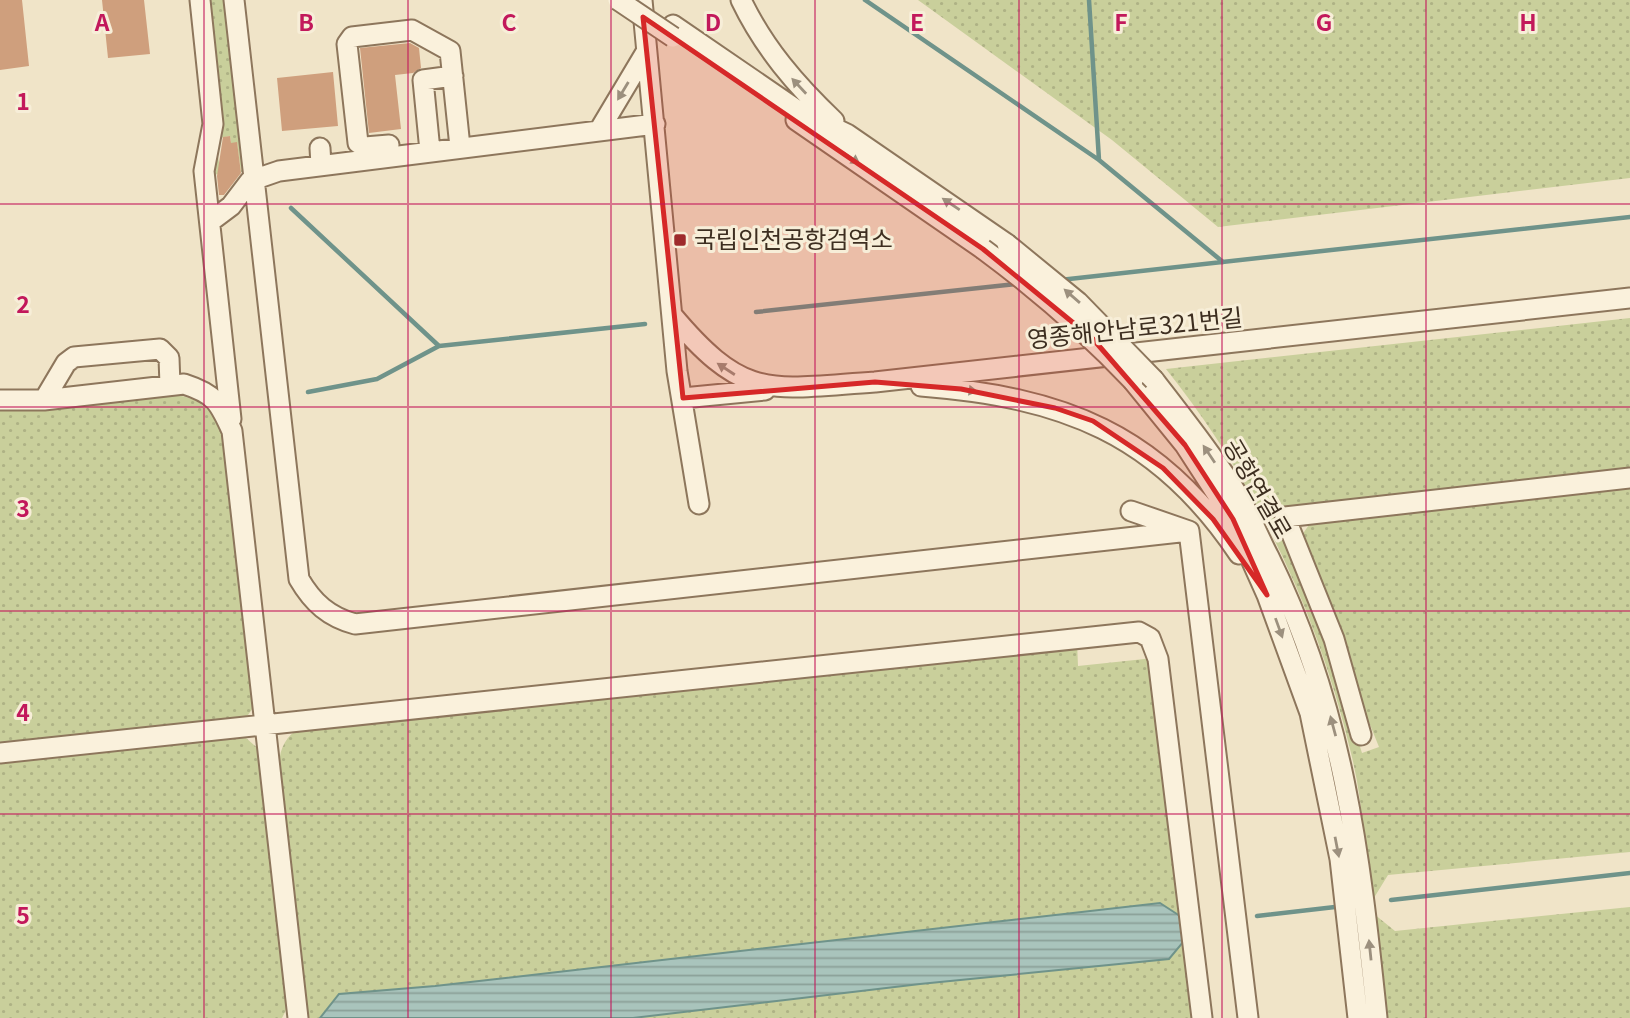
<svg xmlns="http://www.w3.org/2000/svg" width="1630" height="1018" viewBox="0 0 1630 1018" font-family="Georgia,'Noto Sans KR',serif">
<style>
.grass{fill:url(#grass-dots)}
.water{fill:url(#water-rules);stroke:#6f938a;stroke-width:2}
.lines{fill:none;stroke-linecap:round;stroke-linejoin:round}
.stream{stroke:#6f938a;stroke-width:4.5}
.building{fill:#cf9f7d}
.minor-casing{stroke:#8d765c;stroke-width:23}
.minor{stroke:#faf1dc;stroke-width:19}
.minor-bridge-casing{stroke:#8d765c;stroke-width:23;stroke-linecap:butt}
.minor-bridge{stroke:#faf1dc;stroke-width:19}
.oneway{fill:#9c907e}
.marked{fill:#d62828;fill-opacity:0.2;stroke:#d62828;stroke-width:5;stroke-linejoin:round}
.grid{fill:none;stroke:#c2185b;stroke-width:2;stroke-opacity:0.55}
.poi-dot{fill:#9e2a2b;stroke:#f7eed8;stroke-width:2.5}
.labels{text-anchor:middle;stroke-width:6;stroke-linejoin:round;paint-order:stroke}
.poi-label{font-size:24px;fill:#3d2e20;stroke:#f7eed8;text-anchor:start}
.street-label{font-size:24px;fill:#3d2e20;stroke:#f7eed8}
.grid-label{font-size:23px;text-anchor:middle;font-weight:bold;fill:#c2185b;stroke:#f7eed8;stroke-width:6;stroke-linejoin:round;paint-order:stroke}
</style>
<defs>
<pattern id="grass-dots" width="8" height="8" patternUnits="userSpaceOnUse" patternTransform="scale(1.75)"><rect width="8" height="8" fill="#c9cf9b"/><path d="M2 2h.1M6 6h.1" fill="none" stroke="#aeb285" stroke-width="1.8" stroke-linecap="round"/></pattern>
<pattern id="water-rules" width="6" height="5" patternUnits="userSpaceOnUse" patternTransform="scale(1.75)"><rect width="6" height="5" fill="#a9c4bc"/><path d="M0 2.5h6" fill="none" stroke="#8ba098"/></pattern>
</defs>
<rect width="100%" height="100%" fill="#f0e4c8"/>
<path class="grass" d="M203 0H230L249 171 241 172 237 143H231L230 136 220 138V144L216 145 221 174 208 175Z
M918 0H1630V178L1218 227 1112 140Z
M1630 318V475L1286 513 1362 753 1379 747 1356 690 1302 535 1313 519 1630 481V852L1388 875 1372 901C1365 852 1363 801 1351 753 1318 614 1256 481 1166 369Z
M173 395C207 397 216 419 229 446L255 705 248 715 237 721 0 749V411Z
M1077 642 1078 666 1154 658 1197 1018H307L279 764C280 748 286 735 301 728Z
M233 736 246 738 262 752 290 1002 282 1018H0V761Z
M1630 907V1018H1386L1374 914 1395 931Z"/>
<path class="water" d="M1160 903 1180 916 1184 941 1169 959 920 984 633 1018H320L339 994 435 986Z"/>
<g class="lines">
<path class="stream" d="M865 0 1099 160 1223 262
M1089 0 1099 160
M291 208 439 346
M1060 280 1630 217
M756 312 1016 284
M308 392 377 379 439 346 645 324
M1391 900 1630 873
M1257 916 1335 907"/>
</g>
<path class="building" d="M0 0H22L29 66 0 70Z
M102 0H144L150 54 108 58Z
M410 43 419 48 421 68 413 73 395 75 401 129 369 133 360 48Z
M333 72 338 126 282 131 277 78Z
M230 136 231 143 237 142 241 173 224 195H219L217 176 223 137Z"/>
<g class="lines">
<g class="minor-casing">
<path id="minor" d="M200 0 213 124 204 171 231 419
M234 0 299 579C313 603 329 617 355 624L1189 531
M642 0 677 371 699 504
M741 0C764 48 796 85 834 121
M673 25 797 110 847 134 1007 244
M796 120 983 249
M600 129 646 52
M389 145 365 147 358 143 347 44 352 37 412 30 450 51 460 147
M320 148 321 165
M430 151 423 80 453 76
M211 221 231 206 250 181 279 171 655 124
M672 315C745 402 770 389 875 382L1630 298
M1154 380C1184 419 1215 458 1241 500 1251 518 1259 538 1269 557 1343 708 1360 853 1377 1018
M1133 381 1185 445 1233 519 1267 595 1310 713 1340 859 1358 1018
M921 386C1062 397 1158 433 1239 554
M683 398 765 390
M0 400H44L184 384C215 394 219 402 232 431L298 1018
M44 400 66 363 74 357 160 349 169 358 170 385
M1131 511 1189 531 1248 1018
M1361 735 1334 639 1285 517 1630 478
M0 753 1139 632 1150 638 1158 659 1202 1018"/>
</g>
<use href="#minor" class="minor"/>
<g class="minor-bridge-casing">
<path id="minor-bridge" d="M618 0 673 37
M1007 244 1078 302 1154 380
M983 249C1037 289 1087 332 1133 381"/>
</g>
<use href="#minor-bridge" class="minor-bridge"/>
</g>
<defs><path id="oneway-solid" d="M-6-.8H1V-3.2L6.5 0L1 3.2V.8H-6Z" transform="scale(1.75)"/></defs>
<g class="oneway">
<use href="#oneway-solid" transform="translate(799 86) rotate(-133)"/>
<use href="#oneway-solid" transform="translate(623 91) rotate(121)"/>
<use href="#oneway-solid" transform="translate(851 158) rotate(34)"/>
<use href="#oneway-solid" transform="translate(951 204) rotate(-146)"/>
<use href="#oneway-solid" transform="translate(1072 296) rotate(-139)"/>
<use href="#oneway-solid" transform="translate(726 369) rotate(-147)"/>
<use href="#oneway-solid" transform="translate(967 390) rotate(8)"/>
<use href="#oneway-solid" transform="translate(1209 454) rotate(-124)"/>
<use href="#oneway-solid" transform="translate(1279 628) rotate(70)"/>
<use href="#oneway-solid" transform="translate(1333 726) rotate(-105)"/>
<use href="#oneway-solid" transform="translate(1337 847) rotate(79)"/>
<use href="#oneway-solid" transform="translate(1370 950) rotate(-96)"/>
</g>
<path class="marked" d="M643 17 983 249 1093 339 1185 445 1233 519 1267 595 1213 519 1163 468 1093 421 1055 408 961 389 875 382 683 398Z"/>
<path class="grid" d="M204 0V1018M408 0V1018M611 0V1018M815 0V1018M1019 0V1018M1222 0V1018M1426 0V1018M0 204H1630M0 407H1630M0 611H1630M0 814H1630"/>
<rect class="poi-dot" x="673" y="233" width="14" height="14" rx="3.5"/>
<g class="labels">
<g class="poi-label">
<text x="694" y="248">국립인천공항검역소</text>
</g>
<g class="street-label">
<text transform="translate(1135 329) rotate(-6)" y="8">영종해안남로321번길</text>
<text transform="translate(1257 489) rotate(60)" y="8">공항연결로</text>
</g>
</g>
<g class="grid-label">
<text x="102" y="31">A</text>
<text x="306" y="31">B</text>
<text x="509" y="31">C</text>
<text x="713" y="31">D</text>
<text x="917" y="31">E</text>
<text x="1121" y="31">F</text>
<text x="1324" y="31">G</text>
<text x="1528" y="31">H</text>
<text x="23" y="110">1</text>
<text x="23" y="313">2</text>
<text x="23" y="517">3</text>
<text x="23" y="721">4</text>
<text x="23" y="924">5</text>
</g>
</svg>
